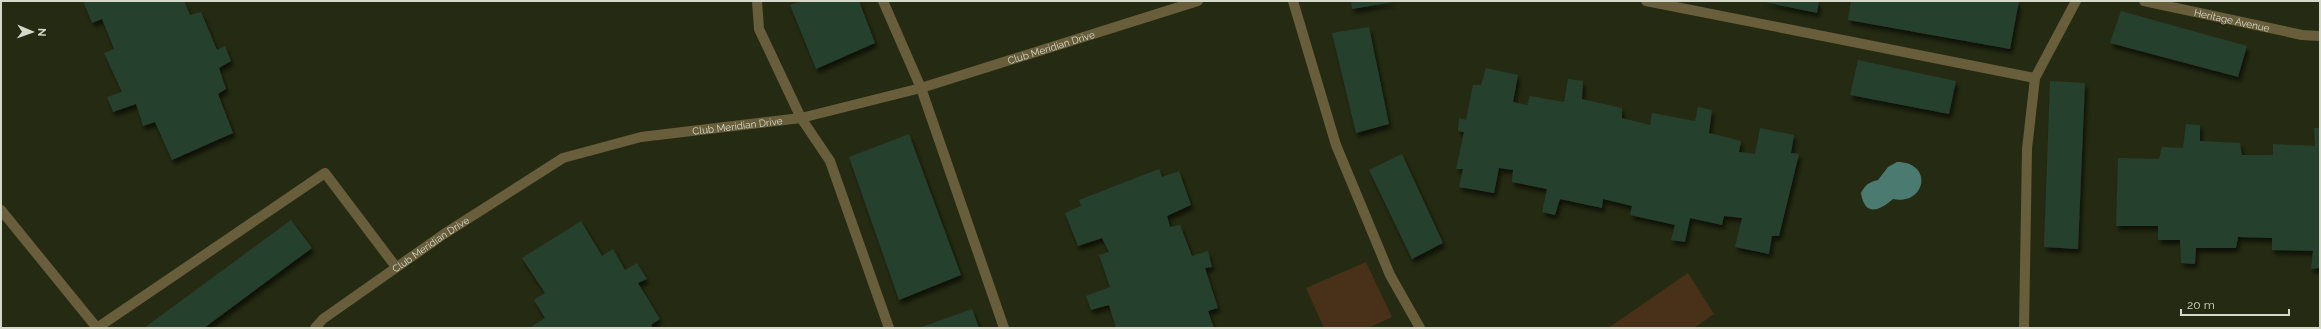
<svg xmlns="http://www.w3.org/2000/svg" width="2321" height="329" viewBox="0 0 2321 329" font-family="Raleway,sans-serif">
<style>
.green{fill:#493019}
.water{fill:#4a7a70}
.building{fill:#283f2d;filter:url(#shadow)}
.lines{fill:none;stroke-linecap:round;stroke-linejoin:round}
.service{stroke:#695e3c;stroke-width:10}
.labels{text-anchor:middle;stroke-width:3;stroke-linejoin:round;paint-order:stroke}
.street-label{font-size:10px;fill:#d4d9c9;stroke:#252b12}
</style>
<defs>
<filter id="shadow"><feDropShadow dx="2.5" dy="4.5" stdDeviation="2" flood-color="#0009"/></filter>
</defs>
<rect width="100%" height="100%" fill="#252b12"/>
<path class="green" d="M1366 262 1392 317 1368 328H1324L1306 288Z
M1688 273 1714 314 1694 328H1608Z"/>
<path class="water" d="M1897 162C1934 162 1926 206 1893 199 1879 211 1865 217 1861 193 1865 185 1869 182 1878 180L1888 167Z"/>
<path class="building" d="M83 1H184L190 15 201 12 217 50 225 46 231 61 219 68 226 89 218 94 233 133 172 160 155 122 143 126 136 104 113 112 107 97 122 92 104 53 114 49 102 19 92 23Z
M802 1H859L875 43 816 69 790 5Z
M1351 1H1393V2L1352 9Z
M1760 1H1819L1817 13Z
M1851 1H2019L2010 49 1848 20Z
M2121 11 2247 46 2238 77 2110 43Z
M1369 27 1389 124 1356 133 1332 33Z
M1858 60 1956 81 1949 114 1850 95Z
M1486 68 1518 75 1513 102 1527 105 1530 96 1564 102 1568 79 1583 81 1582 99 1622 108V118L1650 125 1652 113 1695 121 1698 107 1712 110 1709 133 1741 141 1739 152 1755 154 1760 128 1794 135 1791 153 1799 154 1779 236H1772L1769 254 1735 247 1742 218 1724 216 1722 225 1690 218 1685 242 1671 240 1675 225 1630 215 1632 206 1603 199 1602 208 1560 199 1555 215 1542 212 1547 189 1512 182 1513 170 1499 168 1494 193 1459 187 1463 169H1456L1464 132 1458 131 1459 118 1466 120 1473 85H1481Z
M2050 81 2085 83 2078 249 2044 247Z
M2186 124 2200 125V141L2240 143 2242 155H2273V144L2315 146 2314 128H2320V268L2311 269 2313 251 2272 250V238L2238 237 2236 248H2196L2195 264 2181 263 2180 240H2158V226H2116L2118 158 2159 159 2162 147 2183 148Z
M909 134 961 275 899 300 849 157Z
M1402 154 1443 243 1412 259 1369 170Z
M1159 169 1162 177 1179 171 1191 205 1167 216 1170 227 1180 225 1192 256 1208 251 1212 267 1205 268 1218 308 1208 311 1214 328H1116L1109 305 1091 310 1086 296 1110 287 1099 255 1109 252 1102 238 1078 246 1065 213 1081 206 1079 200Z
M291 220 312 248 204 328H144Z
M581 221 602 256 613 249 625 270 637 263 647 279 638 283 660 319 651 325 653 328H533L532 326 545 318 534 300 545 293 522 258Z
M972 309 979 328H919Z"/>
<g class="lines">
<g class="service">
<path d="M757 1 759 29 801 118 830 161 889 328"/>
<path d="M883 1 921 88 1004 328"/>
<path d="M1293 1 1336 145 1390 275 1420 328"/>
<path d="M1646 1 2035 78"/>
<path id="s1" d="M2144 1 2302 35 2320 36"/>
<path d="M1 210 97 328"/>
<path d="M97 328 325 173 396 267"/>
<path id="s2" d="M315 328 323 319 444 234 563 158 641 137 801 118 921 88 1198 1"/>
<path d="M2024 328 2027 149 2035 78 2076 1"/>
</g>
</g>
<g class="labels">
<g class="street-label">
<text dy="4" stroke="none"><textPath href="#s1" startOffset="90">Heritage Avenue</textPath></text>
<text dy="4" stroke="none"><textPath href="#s2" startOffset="803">Club Meridian Drive</textPath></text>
<text dy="4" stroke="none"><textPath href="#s2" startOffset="479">Club Meridian Drive</textPath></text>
<text dy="4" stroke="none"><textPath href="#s2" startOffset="143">Club Meridian Drive</textPath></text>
</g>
</g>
<rect width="2321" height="329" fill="none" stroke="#d4d9c9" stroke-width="4"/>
<g transform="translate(32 32) rotate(92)" stroke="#252b12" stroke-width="3" paint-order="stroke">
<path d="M0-3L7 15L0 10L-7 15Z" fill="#d4d9c9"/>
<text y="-6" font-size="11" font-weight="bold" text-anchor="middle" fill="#d4d9c9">N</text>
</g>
<path d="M2181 309v6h108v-6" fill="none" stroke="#d4d9c9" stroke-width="2"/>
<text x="2187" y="309" font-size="12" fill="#d4d9c9" stroke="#252b12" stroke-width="3" paint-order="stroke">20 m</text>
</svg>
